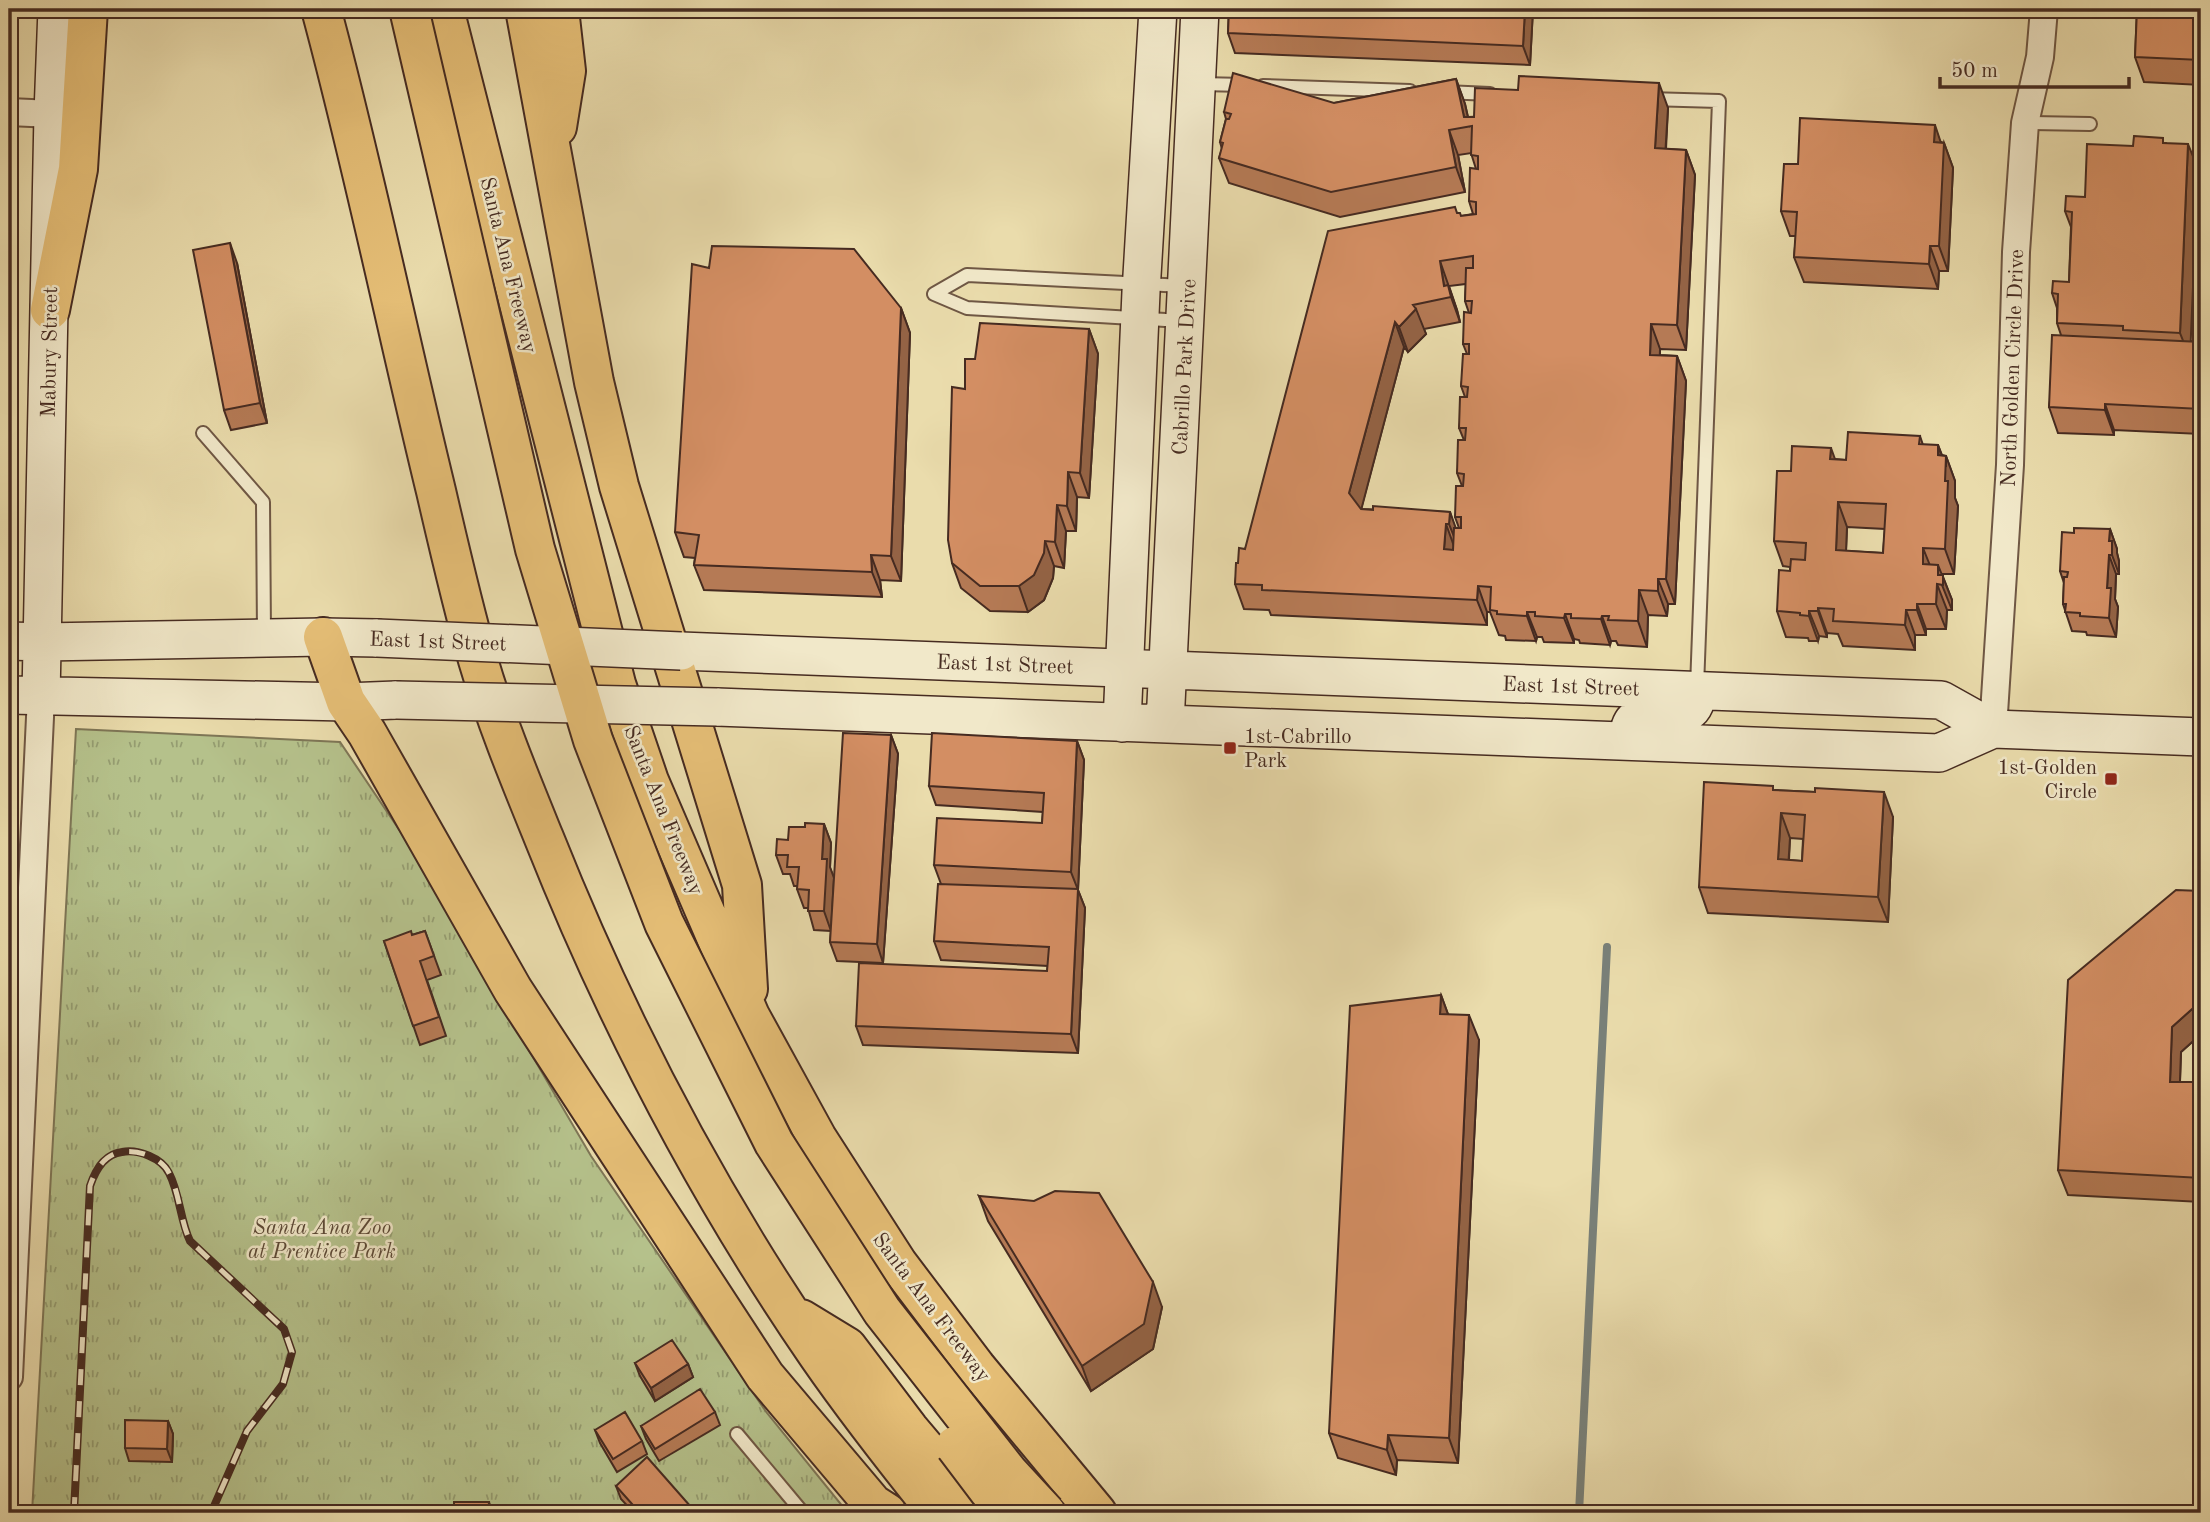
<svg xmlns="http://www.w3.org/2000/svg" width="2210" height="1522" viewBox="0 0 2210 1522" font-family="'Old Standard TT',serif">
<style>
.park{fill:url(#park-tufts);stroke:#7e7656;stroke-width:2}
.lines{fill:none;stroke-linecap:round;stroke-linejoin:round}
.stream{stroke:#798079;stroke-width:8}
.lane-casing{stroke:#6f5744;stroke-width:16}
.street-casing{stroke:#6f5744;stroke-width:30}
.secondary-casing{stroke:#462b21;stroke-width:40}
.highway-casing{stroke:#462b21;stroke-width:42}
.lane{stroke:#f1e8c9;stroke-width:12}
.street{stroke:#f1e8c9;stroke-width:26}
.secondary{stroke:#f1e8c9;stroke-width:37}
.highway{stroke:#e5be76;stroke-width:38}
.rail-casing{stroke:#462b21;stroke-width:8}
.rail{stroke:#f1e8c9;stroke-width:5;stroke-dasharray:16;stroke-linecap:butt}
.secondary-bridge-casing{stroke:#462b21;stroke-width:40;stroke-linecap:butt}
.highway-bridge-casing{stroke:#462b21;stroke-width:42;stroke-linecap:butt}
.secondary-bridge{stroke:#f1e8c9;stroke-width:37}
.highway-bridge{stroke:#e5be76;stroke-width:38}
.wall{fill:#b57a55;stroke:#462b21;stroke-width:2;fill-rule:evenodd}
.shaded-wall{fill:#946345;stroke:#462b21;stroke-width:2}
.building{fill:#d38e63;stroke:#462b21;stroke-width:2;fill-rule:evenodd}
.poi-dot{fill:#8f2418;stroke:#f1e8c9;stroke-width:2.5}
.labels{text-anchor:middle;stroke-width:5;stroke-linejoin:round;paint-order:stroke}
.street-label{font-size:21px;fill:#462b21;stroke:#f1e8c9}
.poi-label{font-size:21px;fill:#462b21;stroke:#f1e8c9;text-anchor:start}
.park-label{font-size:21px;font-style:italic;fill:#5c4936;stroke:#f1e8c9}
</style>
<defs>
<pattern id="park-tufts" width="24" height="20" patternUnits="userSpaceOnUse" patternTransform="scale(1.75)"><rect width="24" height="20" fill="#b5c18b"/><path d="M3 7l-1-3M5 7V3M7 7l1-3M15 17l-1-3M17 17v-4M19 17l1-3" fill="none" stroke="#959d71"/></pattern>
</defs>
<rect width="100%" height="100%" fill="#eadcac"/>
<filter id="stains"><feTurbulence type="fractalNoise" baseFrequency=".00286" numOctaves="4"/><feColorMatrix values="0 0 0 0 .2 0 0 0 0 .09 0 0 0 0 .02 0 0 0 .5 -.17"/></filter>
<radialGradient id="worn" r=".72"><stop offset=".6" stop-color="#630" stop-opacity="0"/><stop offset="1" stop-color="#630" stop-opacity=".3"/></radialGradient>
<path class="park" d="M76 729 340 742 402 834 591 1156 767 1413 848 1513H32Z"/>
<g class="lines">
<path class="stream" d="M1579 1513 1607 947"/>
<g class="lane-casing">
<path id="lane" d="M1200 84 1245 85
M1263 86 1410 91
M1445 92 1490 94
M1648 99 1719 101 1697 687
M2025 123 2090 124
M934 294 967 275 1184 286
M934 294 967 308 1182 321
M203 433 263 502 264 634
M737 1434 803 1513"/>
</g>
<g class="street-casing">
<path id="street" d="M9 112 53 114
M1993 729 2010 465 2016 252 2025 123 2040 57 2044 9
M9 1377 41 696"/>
</g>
<g class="secondary-casing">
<path id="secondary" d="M9 641 43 642 323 637 377 638
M681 651 1941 700 1993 729 2201 737
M9 695 346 702 396 700
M41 696 53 114 57 9
M717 707 1939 753 1993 729
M1122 723 1141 292 1158 9
M1165 724 1200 9
M1627 741C1629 734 1629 725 1634 720 1651 703 1695 733 1697 692"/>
</g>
<g class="highway-casing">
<path id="highway" d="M321 9C364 168 397 331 436 491 449 547 462 604 478 660 496 721 520 779 544 838 616 1019 708 1195 818 1355 856 1410 897 1462 938 1513
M444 9 616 684 649 781 750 1016 817 1138 898 1264 976 1367 1097 1513
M525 9 594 382 619 486 742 885 748 989
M557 127 566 71 559 9
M50 310 78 169 88 9
M323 637 346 702 367 733 513 990 765 1376 873 1504 887 1513
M801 1319 847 1347 909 1429 980 1513"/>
</g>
<use href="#lane" class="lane"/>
<use href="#street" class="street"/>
<use href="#secondary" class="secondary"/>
<use href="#highway" class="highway"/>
<g class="rail-casing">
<path id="rail" d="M74 1513 90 1186C95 1171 104 1154 122 1152 138 1149 162 1158 169 1173 180 1194 180 1220 190 1241L284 1329 292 1352 283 1384 247 1431 211 1513"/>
</g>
<use href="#rail" class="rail"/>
<g class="secondary-bridge-casing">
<path id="secondary-bridge" d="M377 638 681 651
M396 700 717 707"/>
</g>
<g class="highway-bridge-casing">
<path id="highway-bridge" d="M409 9 535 549 593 740 664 923 774 1143 882 1311 1009 1473 1046 1513
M955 1446 989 1491 1010 1513"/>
</g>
<use href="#secondary-bridge" class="secondary-bridge"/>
<use href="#highway-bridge" class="highway-bridge"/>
</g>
<path class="wall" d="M1229 9H1533L1530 65 1235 53 1228 33Z
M1606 9H1702V13L1607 10Z
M2112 9H2201V85L2144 82 2135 57 2137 10Z
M1456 79 1465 104 1468 117 1668 108 1666 149 1686 150 1695 175 1686 350 1660 349V355L1677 356 1686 381 1675 604H1668L1667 616 1648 615 1647 647 1618 645 1616 641H1611L1610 645 1580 643 1579 640 1574 639V643L1544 642 1542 637H1537L1536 641 1506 640 1505 636 1499 635 1490 612H1487V625L1271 615 1269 610 1244 609 1235 584 1238 563 1245 549 1458 213 1461 216 1473 214 1469 201 1476 169 1471 153 1458 155 1465 192 1340 217 1229 183 1219 158 1222 149 1220 142 1226 119 1224 112 1334 103ZM1466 284 1465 301 1469 313 1463 344 1467 354 1461 386 1465 397 1459 428 1464 440 1457 473 1462 486 1455 517 1459 528H1455L1450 512 1361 509 1404 347 1408 352 1426 334 1424 329 1460 322 1457 310 1449 286Z
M1941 142 1944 143 1953 168 1948 271H1939L1938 289 1804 282 1794 257 1796 236H1790L1781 211 1798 164Z
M2166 143 2198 169 2190 341 2201 342V434L2114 430V435L2058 433 2049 407 2061 335 2057 323V308L2052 293 2069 282 2071 227 2065 211 2085 197 2133 146Z
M237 263 267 423 231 430 224 410Z
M901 308 910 333 901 581 880 580 882 597 704 590 694 565 695 558 684 557 675 532Z
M1089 329 1098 354 1089 498 1077 497 1076 531H1066L1064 568 1054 566 1053 578 1044 600 1028 612 990 611 961 588 952 563 965 389 975 359Z
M1920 436 1923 445H1938L1942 455 1946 456 1955 481V498L1958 506 1954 574H1942L1952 600V610H1947L1946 629H1926V635H1915V650L1843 646 1838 634 1827 633V637L1819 636 1818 641H1809L1808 638 1786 637 1777 611 1790 571V567L1783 566 1774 541 1791 471 1835 459 1846 460ZM1847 527 1885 529 1883 553 1846 551Z
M2110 529 2117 549V553L2119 561V574H2116L2115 599 2118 607 2116 637 2087 635 2086 632 2072 631 2063 604 2064 583 2060 571Z
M891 735 898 754 883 963 837 961 830 942 831 931 814 930 808 908H804L797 889 798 886H794L790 874H783L776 855 788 840 805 827 824 824 831 843 830 868 834 878Z
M1077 741 1084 760 1078 890 1085 908 1078 1053 863 1045 856 1026 1047 971 1048 966 941 960 934 941 941 884 934 865 1042 823 1043 812 936 805 929 786Z
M1775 790 1815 792 1893 817 1888 922 1708 913 1699 887ZM1790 838 1803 839 1802 861 1789 860Z
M2201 891V1034L2181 1052 2180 1082H2196L2201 1096V1202L2068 1195 2058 1170Z
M425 931 441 975 427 980 446 1036 420 1045 384 941 412 935Z
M1441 995 1448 1014 1479 1040 1458 1463 1397 1460 1396 1475 1338 1458 1329 1433Z
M979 1196 1162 1307 1153 1349 1091 1391 988 1221Z
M635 1363 688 1364 693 1377 655 1401 640 1376Z
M715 1412 720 1425 659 1461 646 1439 641 1426Z
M168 1421 173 1434 172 1462 129 1461 125 1448Z
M595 1430 642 1441 647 1454 617 1472 600 1443Z
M616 1486 691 1507 693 1513H634L621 1499Z"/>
<path class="shaded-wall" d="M1525 9H1533L1530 65 1523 46Z
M1456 79 1465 104 1470 127 1464 117Z
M1659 83 1668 108 1664 174 1655 148Z
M1935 125 1943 149 1944 143 1953 168 1948 271 1939 246 1934 142Z
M1449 130 1458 155 1465 192 1456 167Z
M2188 144 2198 169 2190 358 2180 333Z
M1686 150 1695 175 1686 350 1677 325Z
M230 243 237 263 267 423 260 403Z
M1930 246 1939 271 1938 289 1929 264Z
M1440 261 1457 310 1460 322 1451 297 1444 286Z
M901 308 910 333 901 581 891 556Z
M1416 309 1426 334 1408 352 1399 327Z
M1395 322 1404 347 1359 518 1349 493Z
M1651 324 1660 349 1659 380 1650 355Z
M1089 329 1098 354 1089 498 1080 473Z
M1677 356 1686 381 1675 604 1666 579Z
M2105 404 2114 430V435L2105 410Z
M1938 445 1946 467V456L1955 481V498L1958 506 1954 574 1945 549Z
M1831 448 1840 473 1830 459Z
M1068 472 1077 497 1076 531 1067 506Z
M1838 502 1847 527 1845 575 1836 550Z
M1057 505 1066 531 1064 568 1055 542Z
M1450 512 1459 537V549L1449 524Z
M1446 524 1455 549 1453 574 1444 549Z
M2110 529 2117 549V553L2119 561V574L2112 555 2109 541Z
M1045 541 1054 566 1053 578 1044 600 1028 612 1019 586Z
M1923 548 1933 573 1923 564Z
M871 555 880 580 882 597 872 572Z
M2109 555 2116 574 2115 599 2118 607 2116 637 2109 618 2107 588Z
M1938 565 1952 600V610L1938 575Z
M1658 579 1668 604 1667 616 1658 591Z
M1937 584 1947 610 1946 629 1936 604Z
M1478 586 1487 612V625L1477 600Z
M1639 590 1648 615 1647 647 1638 621Z
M1917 604 1926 629V635L1917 610Z
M1818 608 1827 633V637L1818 611Z
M1906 610 1915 635V650L1905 625Z
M1809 611 1819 636 1818 641 1809 616Z
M1527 612 1537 637 1536 641 1527 616Z
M1565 614 1574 639V643L1564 618Z
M1602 616 1611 641 1610 645 1601 619Z
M891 735 898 754 883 963 877 944Z
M1077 741 1084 760 1078 890 1085 908 1078 1053 1071 1034 1078 890 1071 872Z
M1884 792 1893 817 1888 922 1878 897Z
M1781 813 1790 838 1787 885 1778 859Z
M824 824 831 843 830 867 834 878 831 931 824 911 822 859Z
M1441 995 1450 1020 1440 1014Z
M2201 1001V1034L2181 1052 2179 1107 2170 1082 2172 1027Z
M1469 1015 1479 1040 1458 1463 1449 1438Z
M2196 1082 2201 1096V1119L2195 1102Z
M1153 1282 1162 1307 1153 1349 1091 1391 1082 1366Z
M688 1364 693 1377 655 1401 651 1388Z
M168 1421 173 1434 172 1462 167 1449Z
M1388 1435 1397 1460 1396 1475 1387 1450Z
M489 1502 491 1508V1513H488Z
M691 1507 693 1513H684Z"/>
<path class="building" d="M1229 9H1525L1523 46 1228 33Z
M2137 9H2201V60L2135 57Z
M1233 73 1334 103 1456 79 1464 117H1474L1475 88 1518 90 1519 76 1659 83 1655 148 1686 150 1677 325 1651 324 1650 355 1677 356 1666 579H1658V591L1639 590 1638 621 1608 620 1609 616H1602L1601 619 1571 618V614H1565L1564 618 1535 616V612H1527V616L1497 614V611L1490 610 1491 587 1478 586 1477 600 1262 590V585L1235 584 1236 563H1238L1239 548 1245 549 1328 231 1455 207 1457 213H1460L1461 216 1476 214V202L1469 201 1470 168 1478 169V156L1471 155 1472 126 1449 130 1456 167 1331 192 1219 158 1223 143 1220 142 1226 119H1229L1231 114 1224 112ZM1473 256V268H1466L1465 301H1472L1471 313 1464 312 1463 344H1469V354H1463L1461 386 1468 387 1467 397H1460L1459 428H1466L1465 440H1458L1457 473 1464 474 1463 486H1456L1455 517H1461V528H1454L1453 550 1444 549 1446 524H1449L1450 512 1373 506V510L1361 509 1349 493 1395 322 1399 327 1416 309 1413 305 1451 297 1448 285 1444 286 1440 261Z
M1800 118 1935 125 1934 142 1944 143 1939 246H1930L1929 264 1794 257 1797 212 1781 211 1784 164H1798Z
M2134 136 2163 138V143L2188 144 2180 333 2123 330V326L2057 323 2058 294 2052 293 2053 281 2069 282 2072 212 2065 211 2066 196 2085 197 2087 144 2133 146Z
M230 243 260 403 224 410 193 250Z
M712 246 854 249 901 308 891 556 871 555 872 572 694 565 699 535 675 532 692 264 709 268Z
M980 323 1089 329 1080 473 1068 472 1067 506 1057 505 1055 542 1045 541 1044 553 1034 575 1019 586H980L952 563 948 540 952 387 965 389V359H975Z
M2052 335 2201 342V409L2105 404V410L2049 407Z
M1848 432 1920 436 1919 444 1938 445V455L1946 456 1945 481H1948L1945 549 1923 548V564L1938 565V575H1943V585L1937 584 1936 604H1917V610H1906L1905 625 1833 621 1834 609 1818 608V611H1809V616L1800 615V613L1777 611 1779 570 1790 571 1791 559 1805 560 1806 543 1774 541 1777 471H1791L1792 446 1831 448 1830 459 1846 460ZM1838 502 1886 504 1883 553 1836 550Z
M2074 528 2110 529 2109 541H2112V555H2109L2107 588H2111L2109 618 2080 616V613L2065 612 2066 604H2063L2064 577H2067L2068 572 2060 571 2062 532 2074 533Z
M843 733 891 735 877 944 830 942Z
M932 733 1077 741 1071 872 934 865 937 818 1042 823 1044 793 929 786Z
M1704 782 1773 786V790L1815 792V788L1884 792 1878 897 1699 887ZM1781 813 1805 815 1802 861 1778 859Z
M805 823 824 824 822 859H827L824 911H808L809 890 797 889 799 867H787L788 855H776L777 839 788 840 789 827H805Z
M938 884 1078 889 1071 1034 856 1026 859 963 1047 971 1049 947 934 941Z
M2176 890 2201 891V1001L2172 1027 2170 1082H2196L2195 1102H2201V1178L2058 1170 2068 980Z
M411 931 412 935 425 931 434 956 420 961 439 1017 413 1026 384 941Z
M1441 995 1440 1014 1469 1015 1449 1438 1388 1435 1387 1450 1329 1433 1350 1006Z
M1055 1191 1099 1193 1153 1282 1144 1324 1082 1366 979 1196 1034 1201Z
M672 1340 688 1364 651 1388 635 1363Z
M700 1389 715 1412 655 1449 641 1426Z
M625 1412 642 1441 613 1459 595 1430Z
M125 1420 168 1421 167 1449 125 1448Z
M647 1457 691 1507 684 1513H640L616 1486Z
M454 1502H489L488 1513H454Z"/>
<g class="poi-dot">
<rect x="1223" y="741" width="14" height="14" rx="3.5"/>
<rect x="2104" y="772" width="14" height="14" rx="3.5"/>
</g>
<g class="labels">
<g class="street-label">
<text transform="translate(509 265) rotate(76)" y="7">Santa Ana Freeway</text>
<text transform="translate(49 352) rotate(-89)" y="7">Mabury Street</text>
<text transform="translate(1184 367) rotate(-87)" y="7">Cabrillo Park Drive</text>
<text transform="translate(2012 368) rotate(-88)" y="7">North Golden Circle Drive</text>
<text transform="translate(438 641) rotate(2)" y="7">East 1st Street</text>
<text transform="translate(1005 664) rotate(2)" y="7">East 1st Street</text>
<text transform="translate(1571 686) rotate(2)" y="7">East 1st Street</text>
<text transform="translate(664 810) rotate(68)" y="7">Santa Ana Freeway</text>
<text transform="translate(932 1307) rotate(53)" y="7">Santa Ana Freeway</text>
</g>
<g class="poi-label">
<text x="1244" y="743">1st-Cabrillo<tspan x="1244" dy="24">Park</tspan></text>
<text x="2097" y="774" text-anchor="end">1st-Golden<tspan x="2097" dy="24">Circle</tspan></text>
</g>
<g class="park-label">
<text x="322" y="1234">Santa Ana Zoo<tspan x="322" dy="24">at Prentice Park</tspan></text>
</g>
</g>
<rect width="2210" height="1522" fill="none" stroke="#eadcac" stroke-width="35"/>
<rect x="10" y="10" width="2189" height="1501" fill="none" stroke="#462b21" stroke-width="3.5"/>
<rect x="18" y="18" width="2175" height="1487" fill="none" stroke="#462b21" stroke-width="2"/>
<path d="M1940 77v10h189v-10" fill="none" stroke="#462b21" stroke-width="3.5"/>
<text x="1951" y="77" font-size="21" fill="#462b21" stroke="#f1e8c9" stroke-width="5" paint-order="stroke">50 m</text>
<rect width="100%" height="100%" filter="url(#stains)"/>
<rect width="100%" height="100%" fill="url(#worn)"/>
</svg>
